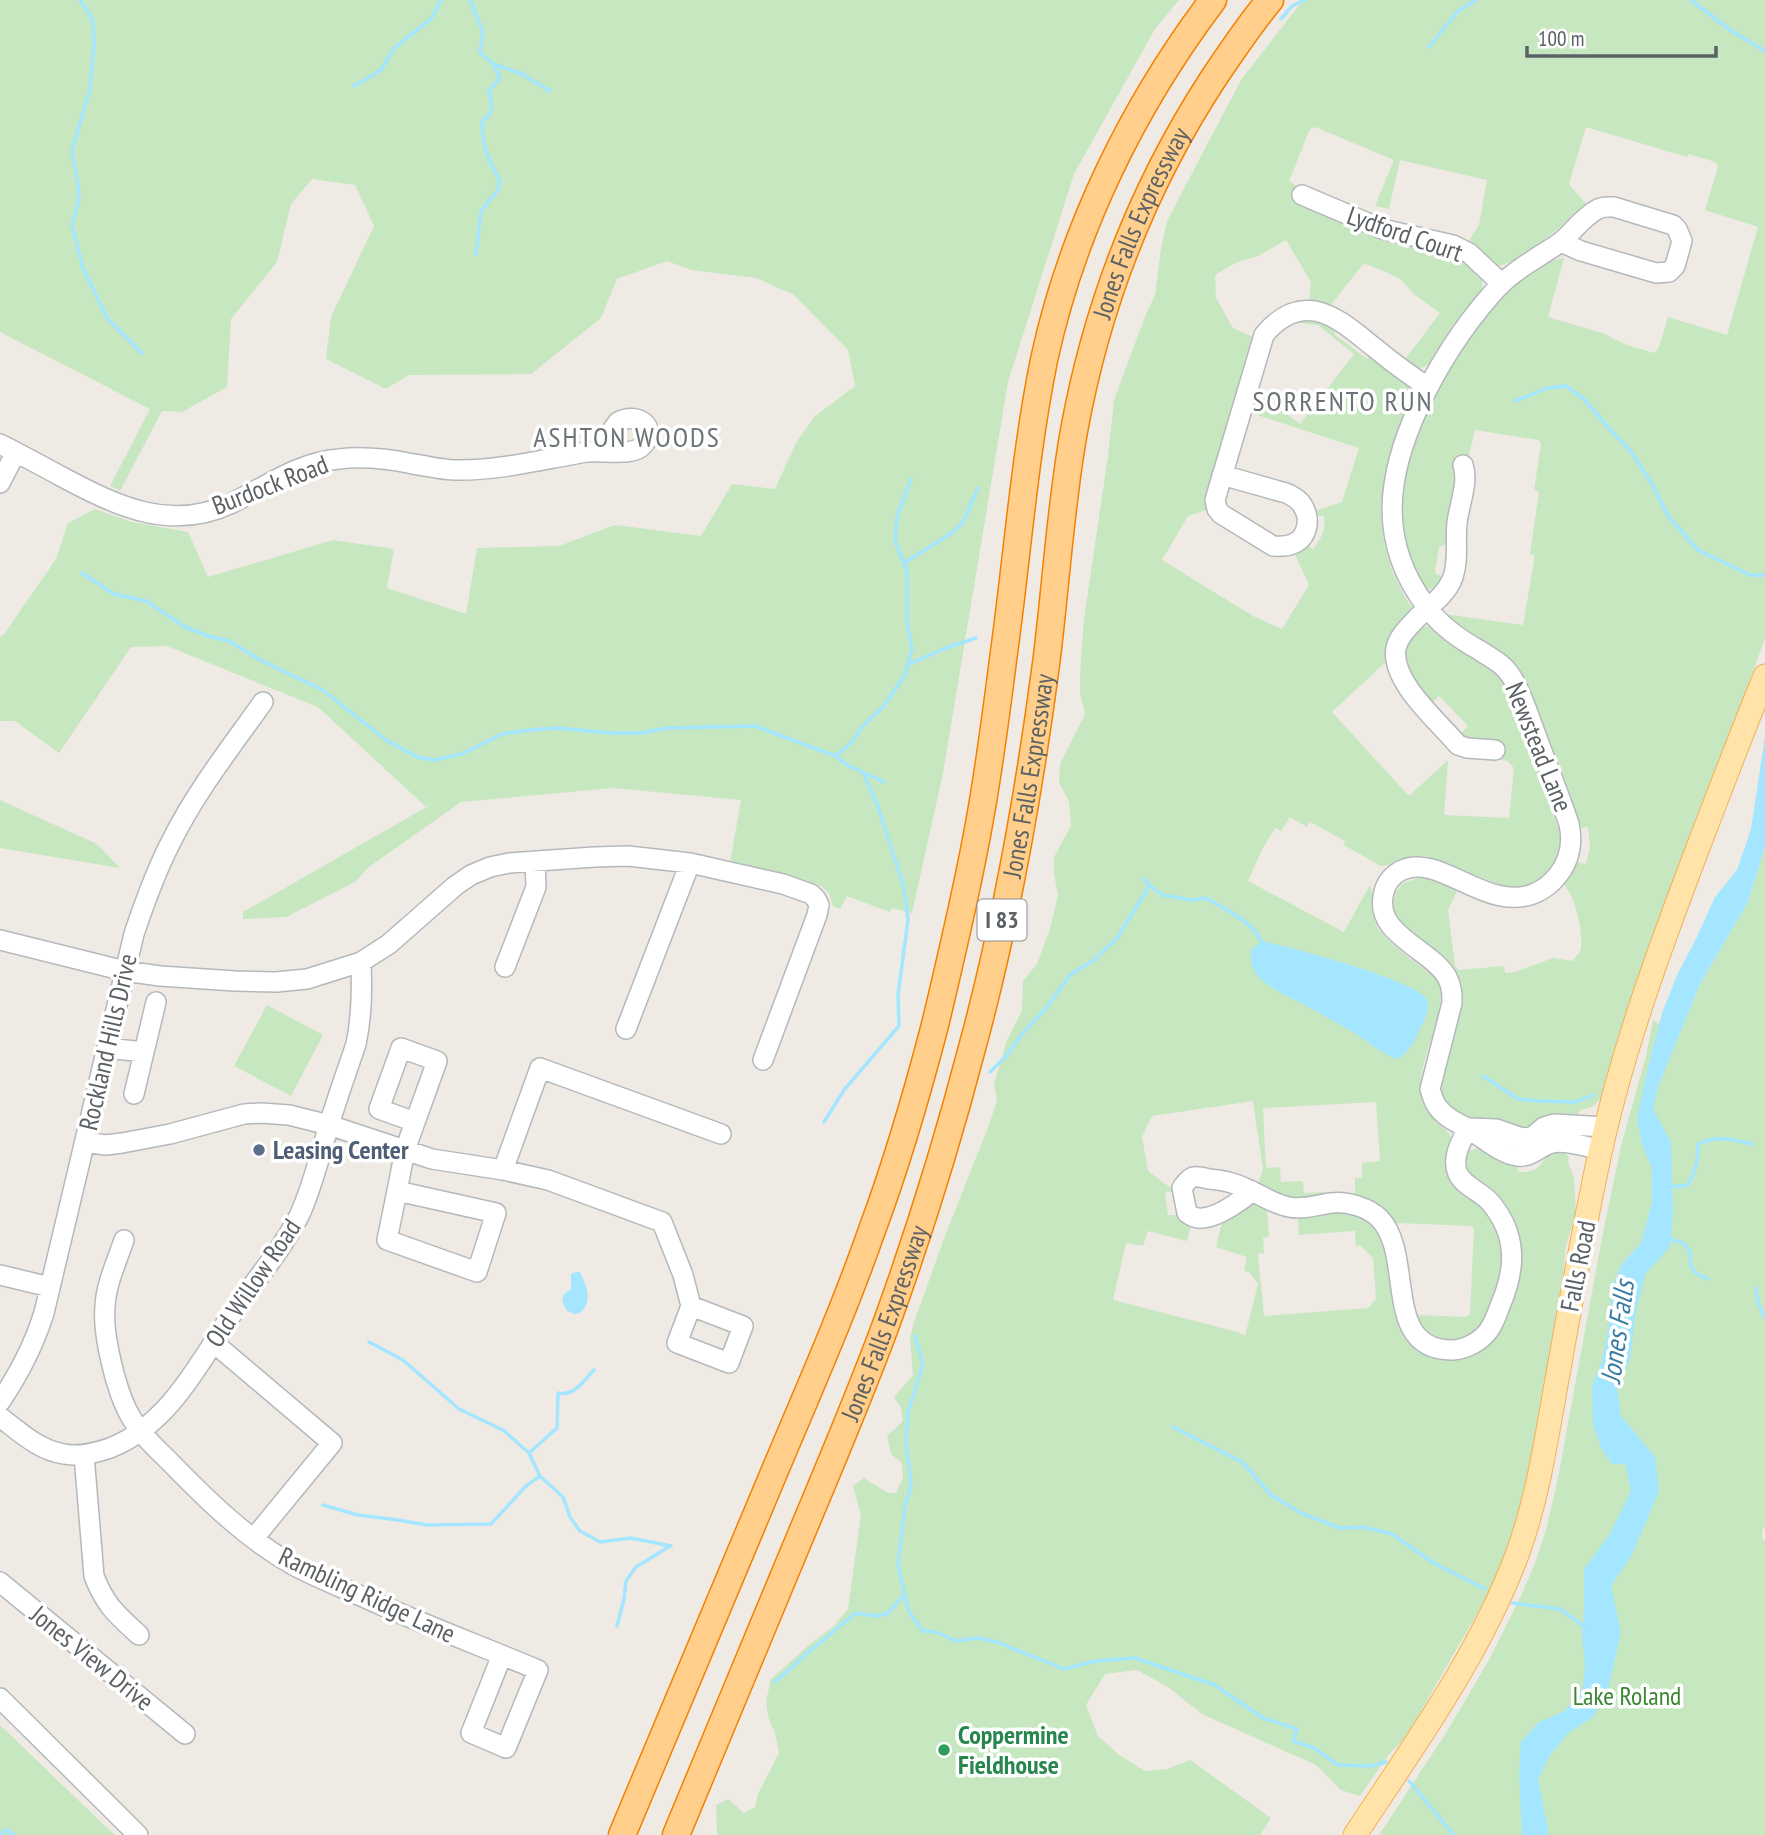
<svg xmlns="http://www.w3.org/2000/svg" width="1765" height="1835" viewBox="0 0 1765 1835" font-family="'PT Sans Narrow',sans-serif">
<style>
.green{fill:#c6e7c0}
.water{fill:#a4e6ff}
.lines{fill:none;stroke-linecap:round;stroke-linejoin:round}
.stream{stroke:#a4e6ff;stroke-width:3.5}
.minor-casing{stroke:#b5b8bb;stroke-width:22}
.major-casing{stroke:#f6af56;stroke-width:25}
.highway-casing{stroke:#f38000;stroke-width:29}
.minor{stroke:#fff;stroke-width:19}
.major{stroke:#ffe3a9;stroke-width:23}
.highway{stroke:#ffcf8b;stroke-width:26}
.service-dot{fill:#5c6f8a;stroke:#fff;stroke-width:2.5}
.leisure-dot{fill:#2e9e5b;stroke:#fff;stroke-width:2.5}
.labels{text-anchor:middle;stroke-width:7;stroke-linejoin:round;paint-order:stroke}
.shield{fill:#fff;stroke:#8d9093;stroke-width:2}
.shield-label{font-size:24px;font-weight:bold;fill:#5c6165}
.street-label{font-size:26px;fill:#5c6165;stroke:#fff}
.service-label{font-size:26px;font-weight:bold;fill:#4e5e75;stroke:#fff;text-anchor:start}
.park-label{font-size:26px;fill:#3c8632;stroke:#fff}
.leisure-label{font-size:26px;font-weight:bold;fill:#27864d;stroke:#fff;text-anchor:start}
.neighbourhood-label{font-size:28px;letter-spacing:2px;fill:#6d7477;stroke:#fff}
.water-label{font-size:28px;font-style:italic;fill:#387da3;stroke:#fff}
</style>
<rect width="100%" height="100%" fill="#efebe4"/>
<path class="green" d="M0 0H1179L1155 29 1074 174 1008 382 943 773 912 913 891 908 890 912 847 896 840 909 833 906 829 893 821 886 785 874 730 863 741 800 613 788 461 802 369 867 355 882 286 917 243 919V912L430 805 425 806 318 707 167 646 131 647 59 753 15 721H0V637L5 633 56 559 68 523 95 509 132 522 188 532 208 577 333 540 394 549 387 588 466 614 477 548 559 546 615 525 701 536 732 484 775 489 796 443 814 417 855 386 848 350 794 295 756 278 691 270 667 261 617 279 601 318 531 374 409 375 386 389 326 359 331 317 374 226 355 185 312 179 291 204 277 262 231 319 227 387 182 412 162 411 120 491 110 486 150 409 0 332Z
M1303 0H1765V639L1688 847 1609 1083C1602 1098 1597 1108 1580 1110L1578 1114H1552L1523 1131 1499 1122 1473 1121 1453 1111 1443 1099 1440 1087 1457 1024 1463 995 1461 980 1427 945 1399 920 1393 911 1394 899 1397 890 1404 883 1421 877 1433 879 1457 891 1448 910 1455 966 1459 970 1504 966 1505 973 1515 972 1553 958 1573 961C1573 960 1579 953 1580 952 1585 937 1575 895 1564 885L1578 862 1586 864 1590 847 1588 827 1579 828 1533 698 1516 665 1508 657 1464 629 1444 614 1523 625 1535 555 1530 554 1539 492 1534 490 1541 444 1539 440 1475 430 1467 463 1454 468 1456 477 1449 544 1439 547 1435 573 1444 577C1439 587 1437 590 1426 589L1421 584 1409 558 1401 518 1403 482 1409 459 1424 417 1451 367 1490 310 1515 285 1544 262 1564 258 1548 317 1602 333 1627 345 1654 353 1659 347 1668 317 1727 335 1758 227 1705 210 1718 167 1715 162 1689 154 1687 157 1586 127 1569 184 1586 204C1571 217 1510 274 1492 265 1483 260 1475 249 1468 242L1479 225 1487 180 1400 160 1389 209 1375 206 1394 160 1315 127 1310 129 1289 181 1301 189 1297 201 1371 233 1456 254 1482 276V290L1459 317 1429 364 1418 370 1403 362 1440 313 1414 294 1399 278 1364 263 1330 306 1317 303H1309L1311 282 1286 240 1258 256 1235 263 1215 275 1216 298 1233 328 1255 338 1233 408 1210 493 1207 503 1209 509 1188 516 1162 560 1253 616 1282 629 1309 585 1294 552 1305 544 1313 549C1321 539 1326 529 1324 516H1315L1314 511 1342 502 1359 448 1248 412 1255 390 1300 424 1354 354 1318 325 1291 322C1309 318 1321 319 1337 330L1334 334 1367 359 1371 355 1409 384 1413 397C1384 455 1368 521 1397 581 1402 591 1406 601 1414 609 1398 623 1385 637 1389 659L1332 712 1409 796 1448 760 1444 815 1509 818 1514 768 1507 761 1497 759 1498 746 1466 740 1461 733 1468 726 1439 696 1433 702C1416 685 1390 654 1414 633 1420 629 1422 626 1429 626L1457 649 1492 670 1507 688 1561 835C1561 842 1562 851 1559 858 1550 878 1528 888 1508 888L1426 856H1412L1399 859 1389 865 1381 866 1344 845 1345 841 1310 822 1307 827 1290 817 1281 831 1275 828 1263 848 1248 881 1344 932 1370 885C1375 898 1370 914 1378 928 1390 946 1423 966 1440 983 1448 1019 1412 1068 1422 1101 1426 1114 1437 1121 1446 1130 1450 1134 1452 1139 1454 1144 1436 1181 1478 1196 1494 1223 1502 1236 1504 1250 1504 1265 1504 1273 1500 1282 1497 1291 1494 1303 1488 1320 1480 1330 1465 1347 1438 1345 1423 1329 1419 1325 1417 1319 1415 1315L1466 1317 1470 1314 1474 1229 1471 1226 1398 1223 1396 1225C1387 1213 1377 1202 1362 1196L1359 1200 1355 1198V1178H1362V1163L1380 1161 1376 1102 1263 1108 1266 1168 1280 1167 1281 1182 1303 1181 1304 1193 1326 1192V1197C1294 1201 1285 1204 1258 1184L1263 1169 1253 1101 1152 1116 1142 1137 1148 1171 1175 1191 1165 1192 1168 1215H1179L1191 1226 1187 1241 1148 1231 1143 1246 1126 1243 1113 1300 1238 1332 1245 1336 1258 1284 1249 1272 1244 1271 1247 1257 1216 1247 1222 1222 1254 1203 1264 1205 1267 1209 1269 1237 1263 1238 1264 1253 1258 1254 1264 1316 1368 1308 1376 1299 1373 1258 1360 1245 1356 1246 1355 1231 1299 1235 1298 1215C1327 1216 1347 1203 1374 1226 1413 1259 1373 1344 1439 1355 1450 1357 1460 1358 1471 1354 1484 1349 1495 1338 1501 1325 1510 1304 1522 1283 1521 1259 1521 1232 1509 1207 1489 1188 1479 1179 1470 1175 1463 1162L1467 1151 1480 1148 1516 1165 1519 1172C1542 1172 1537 1166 1550 1153L1563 1152 1569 1157 1568 1163 1574 1177 1576 1212 1566 1246 1560 1301 1531 1477 1509 1554 1497 1579 1406 1737 1390 1753 1360 1796 1341 1790 1316 1765 1202 1714 1168 1687 1137 1670 1105 1674 1086 1705 1098 1736 1118 1754 1145 1771 1167 1769 1190 1760 1271 1818 1260 1835H717L716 1805 728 1799 744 1813 755 1807 758 1794 779 1753 775 1733 768 1717 766 1701 771 1679 809 1645 834 1626 848 1609 861 1515 853 1486 864 1478 888 1493H896L903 1478 902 1463 891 1454 887 1436 903 1421 901 1408 894 1397C900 1389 907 1383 913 1375L910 1338 913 1325 945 1236 990 1122 997 1100 994 1084 1006 1043 1022 1010 1023 981 1037 964 1050 929 1058 895 1054 874V857L1071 826 1069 802 1059 782 1060 764 1085 714 1080 693V674L1084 619 1108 456 1114 400 1146 314 1155 295 1161 249 1167 221 1241 80Z
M0 800 97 844 120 868 0 848Z
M1765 847V1526L1763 1529 1762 1537 1765 1541V1835H1379L1448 1730 1490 1658 1521 1596 1535 1563 1546 1530 1558 1478 1602 1238 1621 1146 1646 1056 1653 1020 1678 1038 1700 984 1748 902Z
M267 1005 323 1035 291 1096 234 1066Z
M0 1725 105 1826 115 1835H0Z"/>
<path class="water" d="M1765 736V847L1748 902 1700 984 1658 1087 1653 1109 1671 1142 1673 1212 1670 1247 1646 1273 1636 1311 1630 1359 1617 1388 1621 1416 1655 1457 1659 1491 1632 1555 1611 1586 1621 1632 1608 1690 1594 1716 1567 1734 1550 1755 1538 1779 1549 1835H1522L1519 1773 1521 1742 1539 1722 1565 1711 1583 1688 1585 1665 1582 1634 1584 1613V1569L1610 1534 1631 1491 1625 1464H1612L1602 1450 1593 1424 1592 1386 1602 1361 1610 1318 1611 1289 1622 1264 1641 1243 1652 1202V1169L1642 1144 1637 1119 1647 1072 1662 1013 1678 973 1696 939 1715 897 1737 870 1751 829Z
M1262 941C1290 947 1411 979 1426 998 1432 1006 1424 1021 1420 1029 1415 1041 1409 1052 1398 1059 1384 1056 1369 1042 1356 1034 1338 1023 1318 1013 1299 1002 1285 995 1269 988 1258 976 1251 968 1251 960 1251 950Z
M576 1272H580C587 1287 593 1301 580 1313L574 1314 566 1310 562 1301 564 1294 571 1289V1274Z"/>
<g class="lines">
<path class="stream" d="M80 0 93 20 94 47 90 89 72 151 78 185 79 199 72 225 83 268 107 318 142 353
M470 0 483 32 480 52 493 64 500 78 489 91C492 106 495 112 482 121 482 147 488 159 500 181L498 190 481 211 476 254
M1691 0 1730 30 1765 51
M1281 19 1292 6 1305 0
M1429 47 1458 11 1476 0
M493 64 522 74 550 91
M354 86 381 70 394 48 431 19 441 0
M1515 401 1547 388 1566 386 1584 399 1607 426 1632 453 1653 486 1668 516 1698 550 1750 575H1765
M904 563 952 533 963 522 978 488
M82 573 114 594 146 601 185 627 208 636 229 641 262 661 323 690 386 740 417 757 434 760 462 754 502 734 529 730 558 728 611 733H641L667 728 755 726 836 756 847 765 884 782
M907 665 946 648 976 638
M836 756 852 742 861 728 883 707 905 675 912 649 907 621V571L895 541 897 517 911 479
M1143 879 1162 895 1192 900 1206 898 1227 910 1243 920 1255 931 1264 945
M990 1072 1006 1056 1022 1034 1046 1008 1070 975 1094 960 1117 938 1150 885
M1483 1076 1518 1099 1539 1101 1576 1102 1593 1095
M824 1122 844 1090 899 1026 898 995 908 920 904 887 877 804 864 775
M1670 1187 1688 1185C1696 1171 1698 1160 1698 1144 1719 1135 1731 1139 1752 1144
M1666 1238 1683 1243 1689 1250 1691 1265 1695 1273 1708 1279
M1756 1288 1758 1303 1765 1318
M915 1336 923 1364 908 1412 906 1441 911 1486 905 1506 898 1566 909 1612 923 1631 936 1632 957 1641 977 1638 997 1642 1064 1669 1096 1661 1135 1658 1215 1685 1263 1718 1297 1729 1293 1741 1314 1748 1338 1765 1371 1766 1386 1762
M369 1342 403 1360 459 1409 503 1430 529 1453 540 1476 563 1497 570 1517 580 1531 600 1542 631 1538 671 1546
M1173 1427 1242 1462 1271 1495 1303 1514 1340 1528 1363 1527 1392 1534 1432 1562 1485 1589
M529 1453 557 1428 558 1393C574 1397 584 1380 594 1370
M323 1505 358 1515 398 1520 427 1525 491 1524 526 1486 540 1476
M1512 1603 1560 1609 1587 1629
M617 1626 624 1599 626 1581 636 1567 670 1546
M775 1682 811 1650 856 1613 875 1616 887 1614 904 1595
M1409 1781 1454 1835
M0 1835 6 1830 14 1835"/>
<g class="minor-casing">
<path id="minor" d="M1302 195 1382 229 1453 245 1469 253 1501 283
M1561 242 1581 251 1656 273 1669 272 1675 266 1682 241 1677 229 1673 225 1614 207C1608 207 1603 206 1598 209 1582 217 1572 234 1558 244 1534 260 1510 272 1491 295 1462 328 1438 366 1419 406 1387 475 1377 541 1426 606 1439 624 1459 639 1479 650 1491 658 1503 663 1511 676 1523 694 1528 715 1536 735 1547 765 1559 794 1569 824 1573 843 1570 860 1558 875 1552 883 1543 890 1533 894 1485 912 1438 851 1400 871 1392 876 1386 883 1384 892 1372 934 1430 948 1447 977 1452 986 1452 994 1452 1003L1430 1089C1433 1099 1435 1106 1443 1113 1451 1121 1461 1124 1470 1130 1485 1139 1500 1153 1517 1156 1532 1158 1539 1146 1552 1143 1567 1140 1587 1147 1601 1150
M0 444C22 455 44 467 66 479 119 507 172 532 232 503 267 486 299 462 339 459 364 456 389 459 413 464 428 466 441 470 455 470 499 471 544 459 587 452 602 450 634 457 643 445 659 427 637 411 618 422L597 451
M1463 465C1469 482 1459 505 1457 523 1455 541 1459 560 1453 577 1447 594 1431 605 1418 617 1410 626 1399 635 1396 648 1390 681 1438 721 1458 745L1467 748 1495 750
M1222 475C1240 480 1257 485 1275 490 1280 492 1286 492 1290 495 1306 502 1312 521 1303 536 1296 546 1284 547 1273 546L1221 514 1217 509 1215 500 1264 335C1277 319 1294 308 1315 311 1337 315 1358 335 1375 348 1392 362 1409 375 1428 387
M0 483 16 452
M0 940 125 971 160 976 235 981 276 982 307 979 361 962 389 944 455 886 471 875 490 867 509 863 594 857 628 856 690 863 783 884 811 894 816 899 819 905 817 915 763 1060
M505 967 536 887 535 861
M626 1029 690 863
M107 1048 144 1052
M134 1094 156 1002
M1469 1128 1496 1129 1522 1138 1532 1137 1544 1127 1554 1124 1606 1127
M85 1142 106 1145 122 1143 170 1134 244 1114 261 1113 289 1115 329 1125 432 1159 503 1170 548 1180 662 1222 683 1275 691 1306 677 1343 729 1363 743 1326 691 1306
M503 1170 540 1068 721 1134
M397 1191 387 1240 477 1272 496 1213 397 1191 405 1150 437 1061 401 1048 379 1109 415 1122
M1252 1191C1241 1201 1218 1217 1203 1218 1197 1219 1191 1216 1187 1213L1182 1188C1185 1184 1188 1179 1193 1177 1198 1176 1205 1178 1209 1179 1222 1180 1233 1182 1245 1188 1260 1194 1273 1204 1289 1207 1303 1210 1317 1205 1331 1203 1346 1201 1369 1207 1380 1219 1415 1256 1381 1351 1453 1350 1467 1349 1481 1341 1489 1330 1494 1323 1497 1314 1500 1306 1516 1269 1518 1235 1490 1202 1481 1192 1464 1186 1458 1174 1451 1158 1461 1142 1468 1128
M124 1240C117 1261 106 1284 105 1306 102 1335 117 1395 132 1419 142 1436 157 1449 171 1463 208 1501 247 1539 293 1565 315 1577 338 1586 361 1596 419 1623 479 1645 538 1670L506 1748 471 1733 502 1655
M0 1275 50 1287
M214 1343 332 1443 254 1538
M0 1402C19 1374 34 1345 44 1313L134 934C145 901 157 868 173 838 197 790 232 746 263 702
M0 1417C20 1432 38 1450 64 1454 80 1457 95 1453 110 1448 171 1424 201 1359 236 1308 258 1277 282 1249 299 1216 311 1191 318 1162 326 1135 335 1104 346 1074 356 1044 362 1016 362 990 361 962
M84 1455 94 1576C105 1605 117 1615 139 1635
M0 1582 185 1734
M0 1698 138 1835"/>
</g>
<g class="major-casing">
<path id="major" d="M1355 1835C1414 1745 1479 1656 1517 1555 1537 1501 1546 1442 1556 1385 1570 1308 1583 1230 1600 1153 1623 1047 1661 945 1699 845 1721 788 1742 732 1765 676"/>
</g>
<g class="highway-casing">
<g id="highway">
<path d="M622 1835C673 1715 723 1595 773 1475 807 1394 843 1313 872 1230 897 1163 917 1094 935 1025 951 958 967 891 979 824 989 770 996 715 1003 660 1017 560 1024 459 1044 360 1072 230 1133 106 1213 0"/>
<path id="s1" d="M676 1835C717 1736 759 1636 800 1537 830 1465 861 1393 888 1319 920 1230 948 1140 972 1048 1006 923 1029 793 1046 664 1056 587 1060 508 1074 431 1097 304 1142 188 1213 79 1231 52 1249 25 1270 0"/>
</g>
</g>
<use href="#minor" class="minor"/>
<use href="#major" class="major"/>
<use href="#highway" class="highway"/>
</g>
<circle class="service-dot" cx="259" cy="1150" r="7"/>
<circle class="leisure-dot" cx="944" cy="1750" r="7"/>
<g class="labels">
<rect class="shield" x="977.5" y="899.5" width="49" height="41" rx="5"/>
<g class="shield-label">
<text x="1002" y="928">I 83</text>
</g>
<g class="street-label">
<text dy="9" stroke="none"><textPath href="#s1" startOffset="1687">Jones Falls Expressway</textPath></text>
<text transform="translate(1405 234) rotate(19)" y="9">Lydford Court</text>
<text transform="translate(270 485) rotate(-21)" y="9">Burdock Road</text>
<text transform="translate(1539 747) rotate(68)" y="9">Newstead Lane</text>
<text dy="9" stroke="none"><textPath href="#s1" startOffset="1120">Jones Falls Expressway</textPath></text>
<text transform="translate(108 1042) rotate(-77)" y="9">Rockland Hills Drive</text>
<text transform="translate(1578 1266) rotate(-79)" y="9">Falls Road</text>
<text transform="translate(253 1283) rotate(-56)" y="9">Old Willow Road</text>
<text dy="9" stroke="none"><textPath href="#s1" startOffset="553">Jones Falls Expressway</textPath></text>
<text transform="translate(367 1595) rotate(25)" y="9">Rambling Ridge Lane</text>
<text transform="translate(92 1658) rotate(39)" y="9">Jones View Drive</text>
</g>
<g class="service-label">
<text x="273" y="1159">Leasing Center</text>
</g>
<g class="park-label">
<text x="1627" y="1705">Lake Roland</text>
</g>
<g class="leisure-label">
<text x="958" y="1744">Coppermine<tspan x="958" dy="30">Fieldhouse</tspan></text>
</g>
<g class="neighbourhood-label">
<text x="1343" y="411">SORRENTO RUN</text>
<text x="627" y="447">ASHTON WOODS</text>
</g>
<g class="water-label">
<text transform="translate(1617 1332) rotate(-82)" y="10">Jones Falls</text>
</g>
</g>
<path d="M1527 46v10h189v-10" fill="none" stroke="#5c6165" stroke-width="3.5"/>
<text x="1538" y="46" font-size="21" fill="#5c6165" stroke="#ffffff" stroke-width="5" paint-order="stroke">100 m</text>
</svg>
